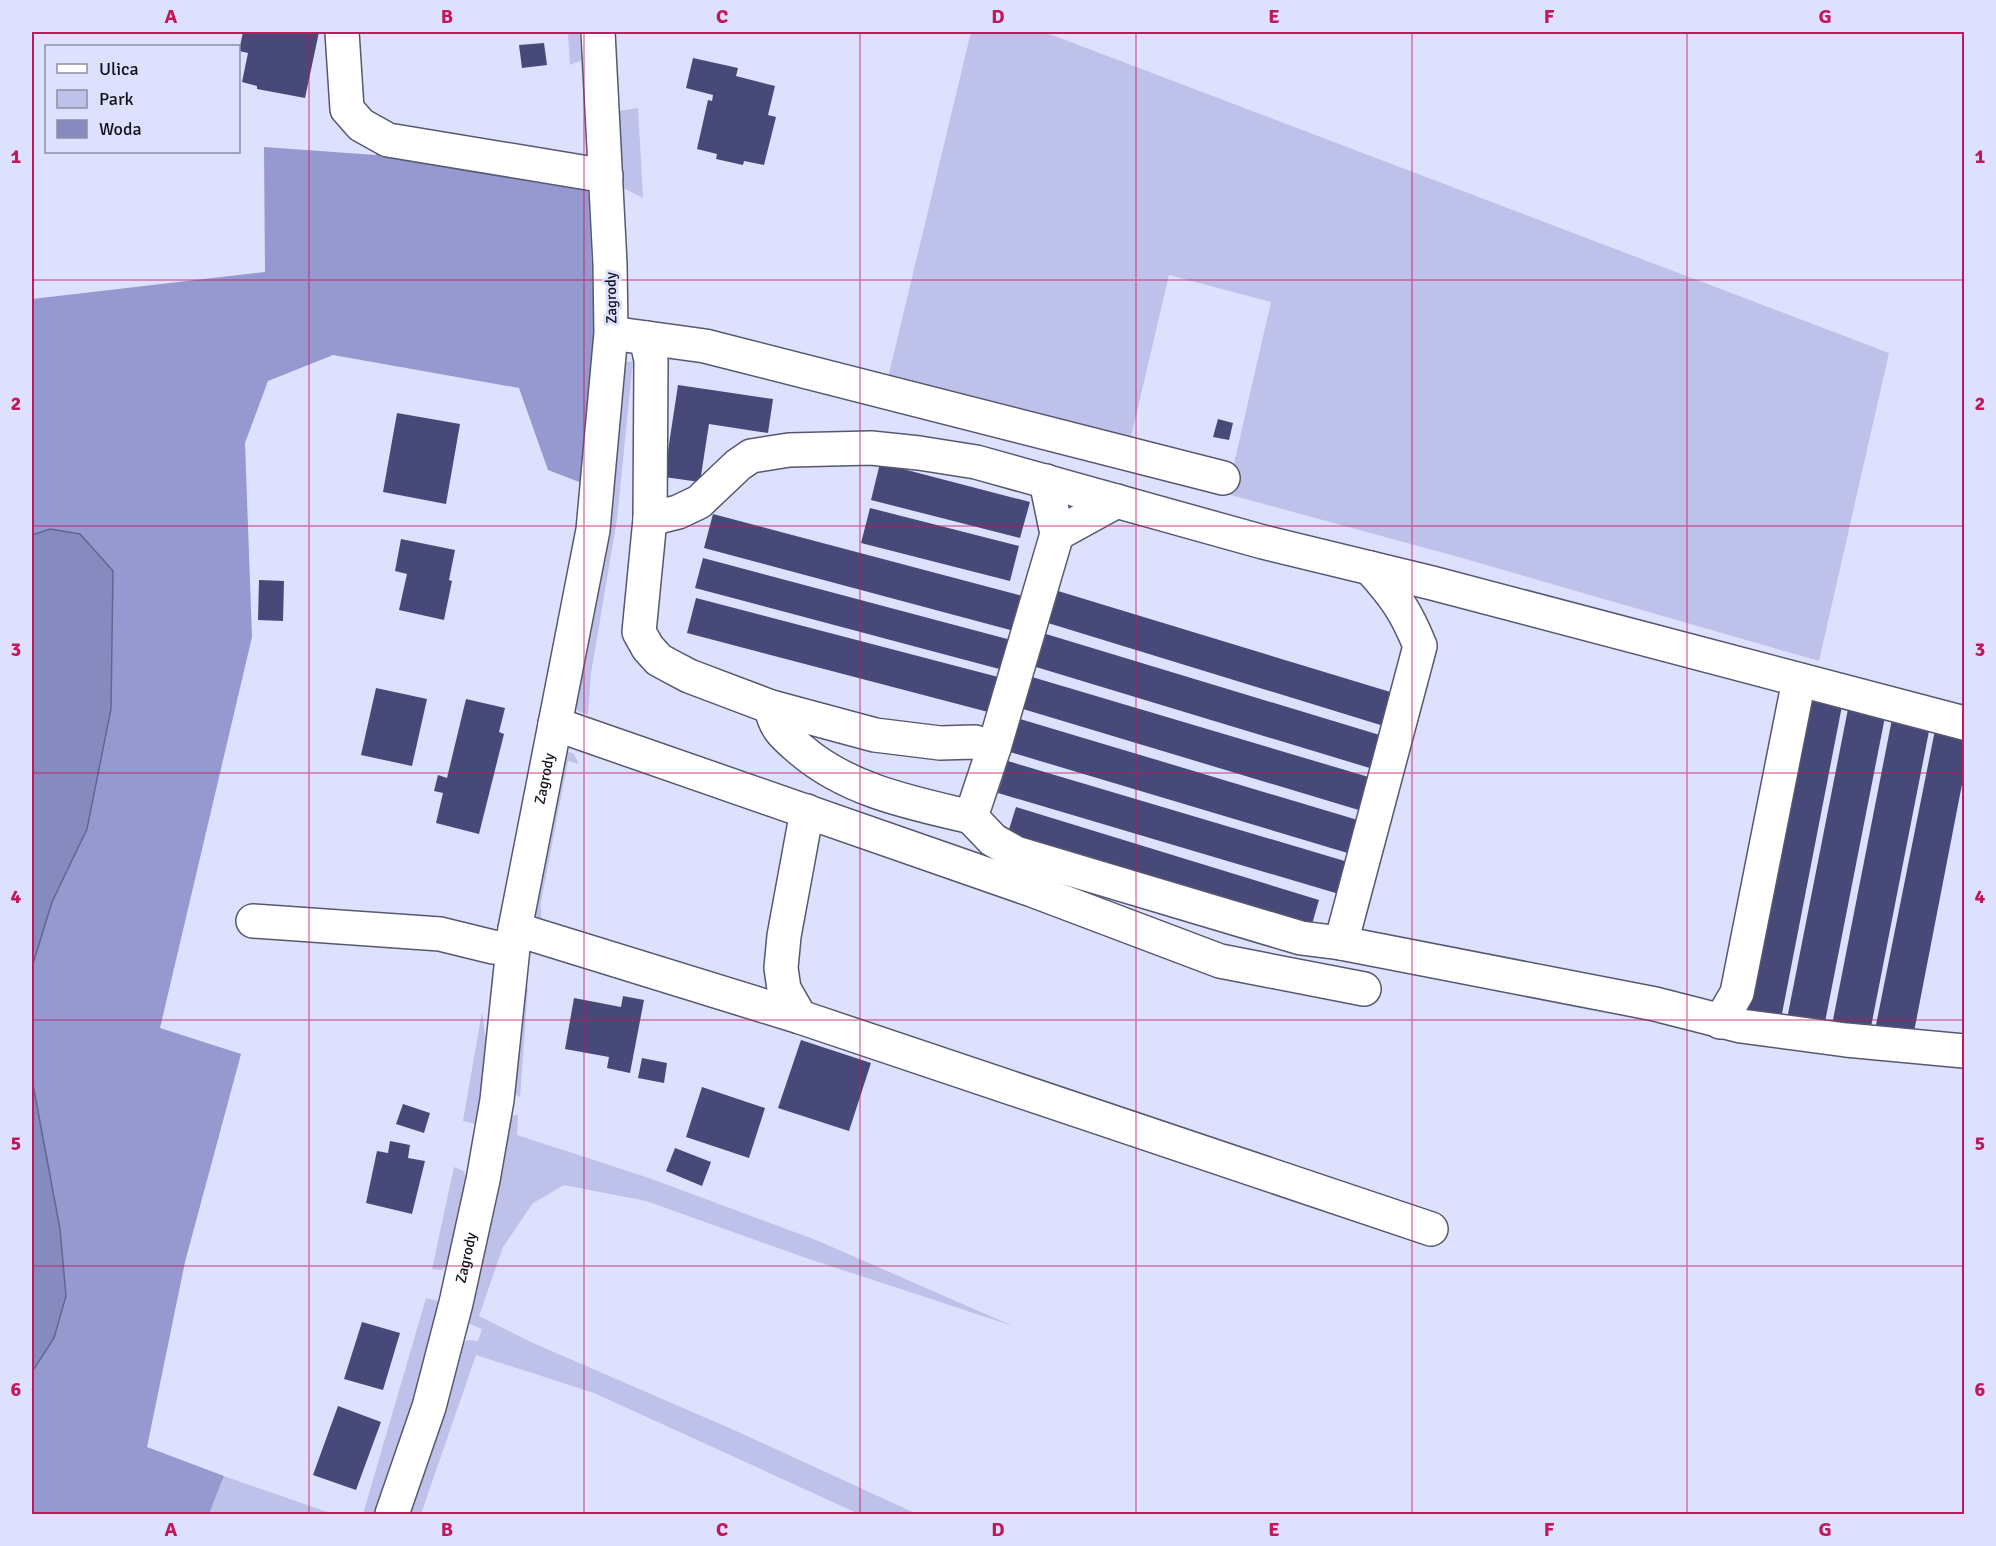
<svg xmlns="http://www.w3.org/2000/svg" width="1996" height="1546" viewBox="0 0 1996 1546" font-family="Signika,sans-serif">
<style>
.green{fill:#bec1e9}
.forest{fill:#9599cf}
.water{fill:#878abf;stroke:#63668e;stroke-width:1.5}
.building{fill:#474979}
.lines{fill:none;stroke-linecap:round;stroke-linejoin:round}
.minor-casing{stroke:#565871;stroke-width:36}
.minor{stroke:#fff;stroke-width:33}
.grid{fill:none;stroke:#c2185b;stroke-width:1.5;stroke-opacity:0.55}
.labels{text-anchor:middle;stroke-width:6;stroke-linejoin:round;paint-order:stroke}
.street-label{font-size:15px;fill:#10111b;stroke:#dee1fd}
.neatline{fill:none;stroke:#c2185b;stroke-width:2}
.grid-label{font-size:20px;text-anchor:middle;font-weight:bold;fill:#c2185b}
</style>
<rect width="100%" height="100%" fill="#dee1fd"/>
<path class="green" d="M564 32H579L582 60 570 65 568 34Z
M971 32H1044L1889 353 1819 661 1455 556 1227 494 1271 302 1169 275 1130 441 887 382Z
M638 108 643 198 619 186 613 112Z
M633 361 617 519 591 673 588 715 576 710 580 664 622 363Z
M567 751 574 754 579 764 568 761 541 902V921L533 913 562 753Z
M521 987H528L520 1097 510 1091Z
M482 1012 488 1055 475 1124 463 1121Z
M518 1115 517 1135 649 1178 816 1240 1013 1326 806 1258 646 1201 564 1185 533 1203 503 1247 479 1316 533 1343 734 1430 917 1514H859L594 1393 476 1355 421 1514H405L458 1344 468 1340 478 1341 482 1329 468 1323 466 1316 506 1116Z
M454 1167 464 1171 466 1182 449 1263 442 1270 432 1269Z
M426 1298 438 1301 439 1307 435 1337 377 1514H363Z
M224 1476 333 1514H209Z"/>
<path class="forest" d="M377 146 588 179 595 332 582 483 548 470 519 388 333 355 268 381 245 443 252 637 160 1028 241 1054 185 1262 147 1447 224 1476 209 1514H32V1372L54 1338 66 1296 60 1229 32 1079V967L52 902 87 829 50 529 32 535V299L265 272 264 147 376 155Z"/>
<path class="water" d="M50 529 80 534 113 571 111 709 87 829 52 902 32 967V535Z
M32 1079 60 1229 66 1296 54 1338 32 1372Z"/>
<path class="building" d="M243 32H319L305 98 257 89V86L242 82 248 53 239 51Z
M544 43 547 65 522 68 519 45Z
M693 58 738 68 736 76 775 86 768 115 776 117 764 165 744 161 743 165 716 159 717 154 697 149 708 100 712 101 713 95 686 88Z
M678 385 773 399 768 433 709 424 700 482 664 477Z
M397 413 460 424 446 504 383 492Z
M1218 419 1233 423 1229 440 1213 437Z
M880 463 1030 502 1020 538 871 500Z
M870 508 1019 546 1010 581 861 543Z
M713 514 1023 596 1014 631 704 548Z
M401 539 455 550 449 580 452 581 444 620 399 610 407 574 395 571Z
M703 558 1011 640 1003 670 695 588Z
M259 580 284 581 283 621 258 620Z
M1058 591 1397 694 1387 727 1048 623Z
M696 598 1002 678 992 713 687 633Z
M1046 634 1383 736 1373 769 1036 667Z
M1032 677 1372 778 1362 811 1023 709Z
M376 688 427 699 412 766 361 755Z
M466 699 505 708 499 732 504 734 479 834 436 823 443 793 434 791 438 775 447 778Z
M1805 699 1842 706 1780 1024 1742 1017Z
M1848 709 1885 717 1824 1027 1787 1019Z
M1020 719 1361 821 1351 854 1010 752Z
M1892 719 1930 726 1870 1032 1832 1025Z
M1935 730 1964 736V774L1913 1037 1875 1030Z
M1008 761 1348 862 1339 894 998 793Z
M1016 807 1319 900 1310 931 1006 839Z
M623 996 644 1000 630 1073 607 1068 609 1057 565 1049 574 998 621 1007Z
M801 1040 871 1063 849 1131 778 1108Z
M642 1058 667 1063 664 1083 638 1078Z
M702 1087 765 1108 749 1158 686 1137Z
M403 1104 430 1113 424 1133 396 1124Z
M390 1141 410 1145 408 1158 425 1161 412 1214 366 1203 377 1151 388 1153Z
M675 1148 711 1162 702 1186 666 1171Z
M362 1322 400 1333 383 1390 344 1379Z
M338 1406 381 1422 356 1490 313 1475Z"/>
<g class="lines">
<g class="minor-casing">
<g id="minor">
<path d="M342 32 347 109 361 125 388 140 606 176"/>
<path d="M625 335 705 346 1223 478"/>
<path d="M646 338 651 360 650 519 639 632 648 648 659 660 672 667 689 676 771 707 875 735 940 743 975 742 994 748"/>
<path d="M1046 481 1057 534 994 748 971 817 993 840 1016 853 1301 938 1341 943 1655 1004 1741 1026 1846 1040 1964 1051"/>
<path d="M650 519 678 512 699 502 738 465 751 456 789 450 871 448 919 453 976 462 1263 542 1432 583 1964 723"/>
<path d="M1057 534 1117 501"/>
<path d="M771 707C775 729 785 736 801 750 849 791 912 803 971 817"/>
<path d="M555 724 1032 890 1220 961 1364 989"/>
<path d="M253 921 440 934 493 947 512 948"/>
<path d="M515 929 800 1017 1431 1229"/>
<path d="M1341 943 1420 646C1406 611 1395 596 1370 568"/>
<path d="M800 1017 784 989 781 968 784 936 807 811"/>
<path d="M1720 1022 1737 993 1799 680"/>
<path id="s1" d="M392 1514 429 1407 456 1303 483 1180 497 1100 515 929 593 530 611 333 610 264 598 32"/>
</g>
</g>
<use href="#minor" class="minor"/>
</g>
<path class="grid" d="M309 32V1514M584 32V1514M860 32V1514M1136 32V1514M1412 32V1514M1687 32V1514M32 280H1964M32 526H1964M32 773H1964M32 1020H1964M32 1266H1964"/>
<g class="labels">
<g class="street-label">
<text transform="translate(611 298) rotate(-91)" y="5">Zagrody</text>
<text dy="5" stroke="none"><textPath href="#s1" startOffset="753">Zagrody</textPath></text>
<text dy="5" stroke="none"><textPath href="#s1" startOffset="267">Zagrody</textPath></text>
</g>
</g>
<rect width="1996" height="1546" fill="none" stroke="#dee1fd" stroke-width="66"/>
<rect x="45" y="45" width="195" height="108" fill="#dee1fd" stroke="#8c8ea3" stroke-width="1.5"/>
<rect x="57" y="64" width="30" height="9" fill="#ffffff" stroke="#8c8ea3" stroke-width="1.5"/>
<text x="99" y="75" font-size="18" fill="#10111b">Ulica</text>
<rect x="57" y="90" width="30" height="18" fill="#bec1e9" stroke="#8c8ea3" stroke-width="1.5"/>
<text x="99" y="105" font-size="18" fill="#10111b">Park</text>
<rect x="57" y="120" width="30" height="18" fill="#878abf" stroke="#8c8ea3" stroke-width="1.5"/>
<text x="99" y="135" font-size="18" fill="#10111b">Woda</text>
<rect x="33" y="33" width="1930" height="1480" class="neatline"/>
<g class="grid-label">
<text x="171" y="23">A</text>
<text x="447" y="23">B</text>
<text x="722" y="23">C</text>
<text x="998" y="23">D</text>
<text x="1274" y="23">E</text>
<text x="1549" y="23">F</text>
<text x="1825" y="23">G</text>
<text x="16" y="163">1</text>
<text x="1980" y="163">1</text>
<text x="16" y="410">2</text>
<text x="1980" y="410">2</text>
<text x="16" y="656">3</text>
<text x="1980" y="656">3</text>
<text x="16" y="903">4</text>
<text x="1980" y="903">4</text>
<text x="16" y="1150">5</text>
<text x="1980" y="1150">5</text>
<text x="16" y="1396">6</text>
<text x="1980" y="1396">6</text>
<text x="171" y="1536">A</text>
<text x="447" y="1536">B</text>
<text x="722" y="1536">C</text>
<text x="998" y="1536">D</text>
<text x="1274" y="1536">E</text>
<text x="1549" y="1536">F</text>
<text x="1825" y="1536">G</text>
</g>
</svg>
